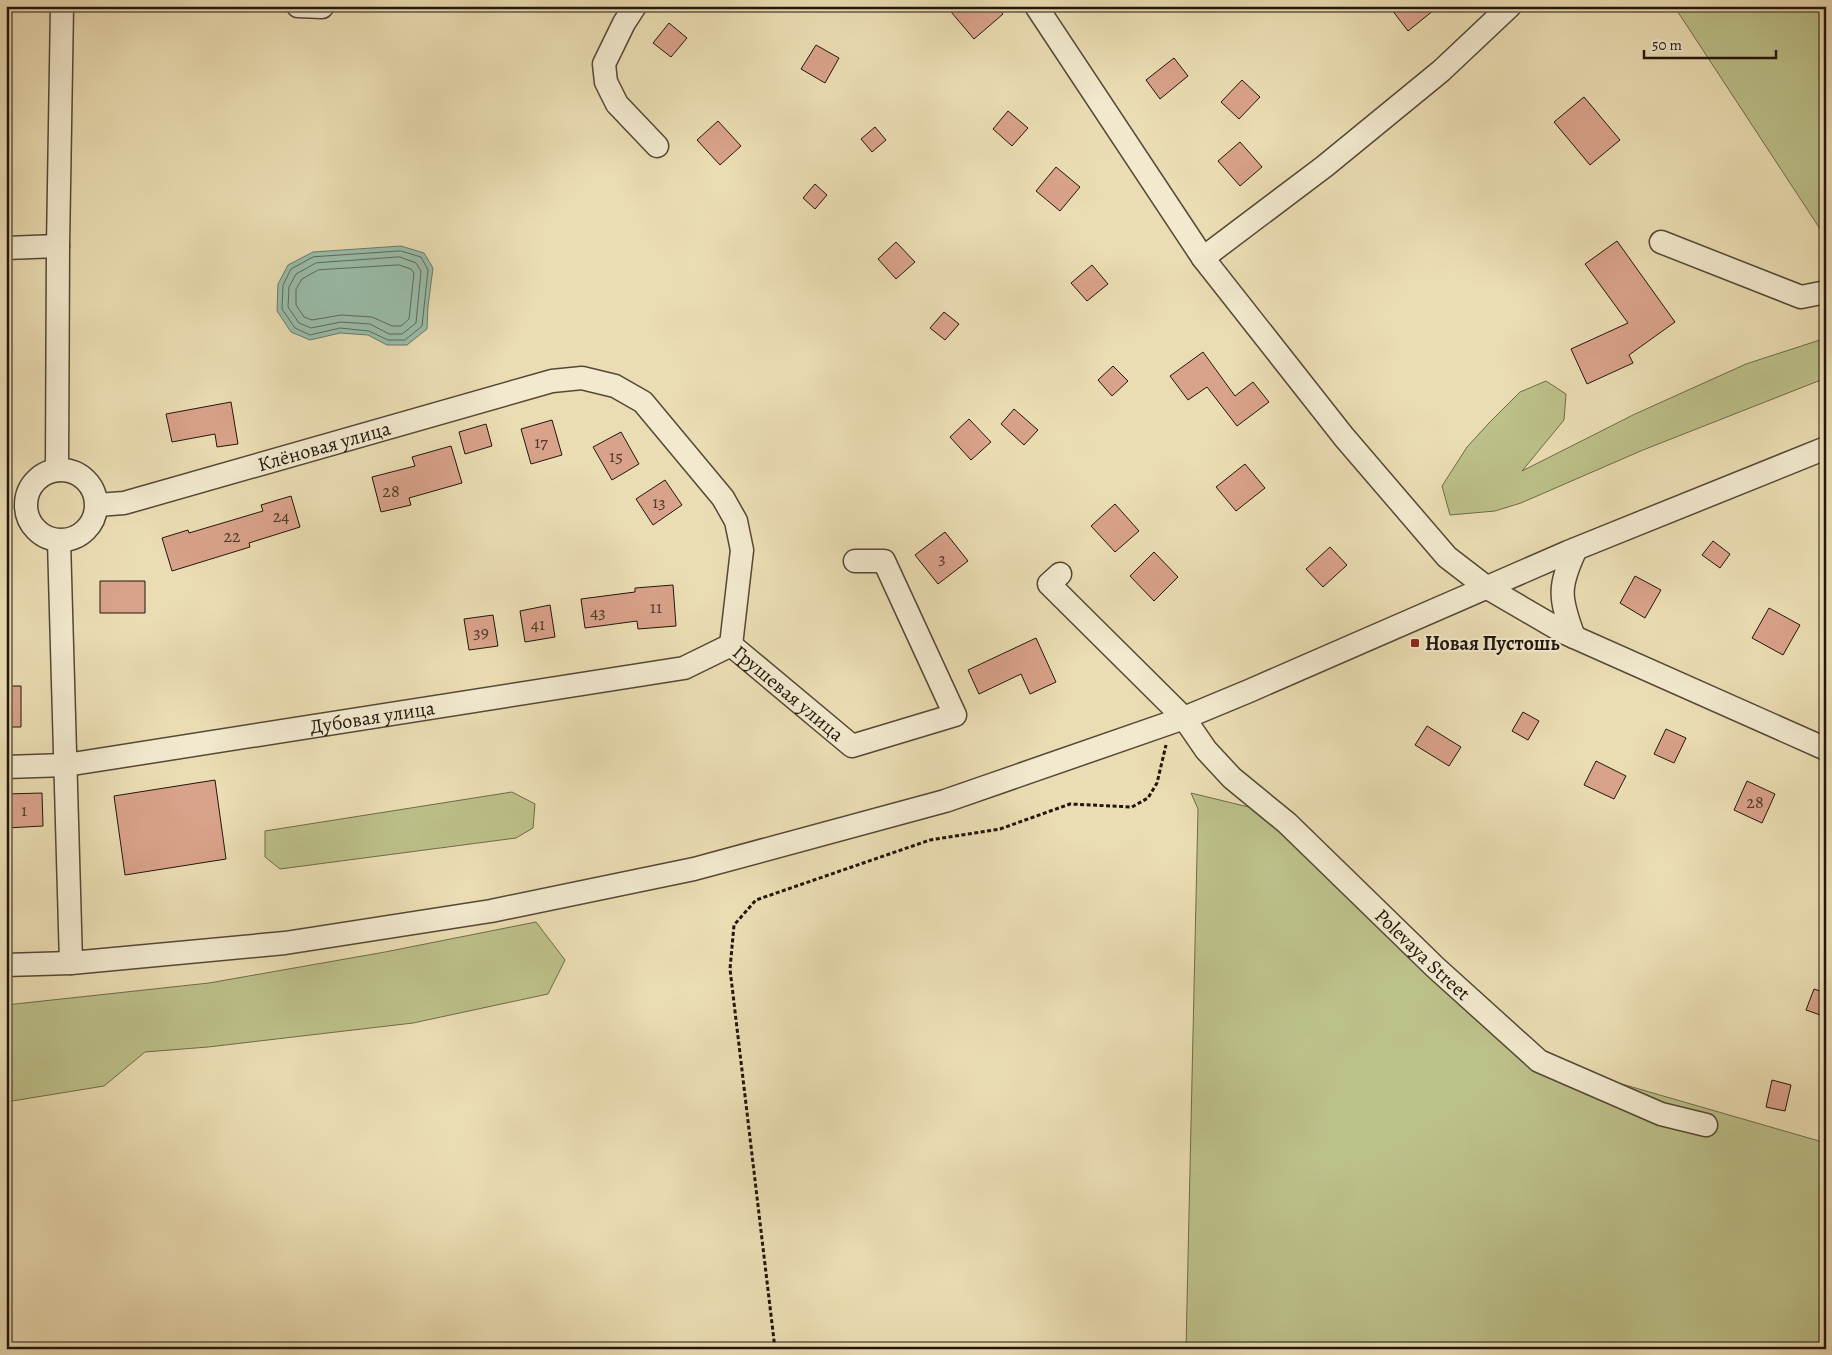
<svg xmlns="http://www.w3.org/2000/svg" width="1832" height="1355" viewBox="0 0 1832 1355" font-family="Alegreya,serif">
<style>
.green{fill:#bcc089;stroke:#6e6b4a}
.water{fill:#99bca9;stroke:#697a6a}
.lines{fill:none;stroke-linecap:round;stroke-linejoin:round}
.shore{stroke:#5d695a;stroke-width:1}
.building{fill:#d9a28a;stroke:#21160c}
.minor-casing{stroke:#544836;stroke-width:25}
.path{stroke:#21160c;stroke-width:3;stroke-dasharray:4 2.5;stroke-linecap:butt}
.minor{stroke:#f2e9ce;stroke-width:22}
.poi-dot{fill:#8f2418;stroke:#f2e9ce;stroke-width:2}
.labels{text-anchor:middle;stroke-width:4;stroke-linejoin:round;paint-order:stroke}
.number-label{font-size:18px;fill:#4f392c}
.street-label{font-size:20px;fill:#21160c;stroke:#f2e9ce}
.poi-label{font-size:20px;font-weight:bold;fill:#21160c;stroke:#f2e9ce;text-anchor:start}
</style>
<rect width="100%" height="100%" fill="#ebddb3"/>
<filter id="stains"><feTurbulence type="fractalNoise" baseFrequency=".004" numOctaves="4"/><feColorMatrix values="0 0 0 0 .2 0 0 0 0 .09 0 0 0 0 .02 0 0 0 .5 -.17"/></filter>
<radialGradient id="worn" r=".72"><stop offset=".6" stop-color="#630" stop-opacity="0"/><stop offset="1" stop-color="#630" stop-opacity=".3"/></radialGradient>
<path class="green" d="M1674 6H1826V238Z
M1826 338V378L1643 450 1521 503 1495 511 1450 515 1442 486 1467 447 1489 423 1520 392 1546 381 1566 394 1564 420 1522 471 1635 414 1746 364Z
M512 792 535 804 533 828 516 838 280 869 265 857V831Z
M1191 793 1261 810 1549 1063 1826 1143V1349H1186L1198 809Z
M536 922 565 960 548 994 413 1023 208 1047 145 1052 104 1086 6 1102V1005L209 983 385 952Z"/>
<path class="water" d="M401 246 424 253 433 268 428 306 427 329 407 345H387L368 335 340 333 310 340 291 332 277 311 278 284 288 265 313 252Z"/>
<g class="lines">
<path class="shore" d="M401 251 421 257 428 270 422 326 405 340H388L369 331 340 328 310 335 295 328 282 309 283 285 291 269 313 257Z
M400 257 416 263 421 271 416 323 402 334H389L370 324 341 322 311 328 299 323 288 307 289 287 296 274 316 263Z
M399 265 411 269 414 273 409 319 401 326H392L372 317 341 315 312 320 304 317 296 305V289L302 279 318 270Z"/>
</g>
<path class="building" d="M946 6H997L1003 14 974 39Z
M1389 6H1439L1408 31Z
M669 23 687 38 671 57 653 43Z
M816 45 839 58 825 83 801 69Z
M1174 58 1188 76 1160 99 1146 80Z
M1242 80 1260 97 1239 119 1221 102Z
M1584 97 1620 140 1590 165 1554 122Z
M1008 111 1028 128 1012 146 993 129Z
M718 121 741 146 720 165 697 140Z
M875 127 886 140 872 152 861 139Z
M1240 142 1262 167 1240 186 1218 161Z
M1056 167 1080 187 1060 211 1036 191Z
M815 184 827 195 815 209 803 198Z
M1617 241 1675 322 1629 355 1633 363 1587 384 1571 349 1628 323 1585 264Z
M896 242 915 262 896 279 878 259Z
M1092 265 1108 284 1087 301 1071 283Z
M944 312 959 324 945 340 930 328Z
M1203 352 1235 396 1253 382 1269 402 1237 426 1207 387 1188 400 1170 376Z
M1113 366 1128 381 1112 396 1098 380Z
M231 402 238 444 217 447 215 434 172 442 166 414Z
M1014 409 1038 430 1024 445 1001 424Z
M969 419 991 442 971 460 950 437Z
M552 420 562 455 531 464 521 429Z
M486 424 492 446 465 454 459 432Z
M621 432 639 464 612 480 593 447Z
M451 446 462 483 409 498 411 505 381 512 372 477 415 466 412 457Z
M1245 464 1265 488 1236 511 1216 487Z
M665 480 682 505 653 525 636 499Z
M291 496 300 527 249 543 250 547 172 571 162 538 188 530 189 533 263 511 261 505Z
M1115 504 1139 531 1115 552 1091 526Z
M945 532 968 561 938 584 915 555Z
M1713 541 1730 554 1720 568 1702 555Z
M1330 547 1347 565 1323 587 1306 569Z
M1154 552 1178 577 1154 601 1130 576Z
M1635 576 1661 590 1645 618 1620 603Z
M100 581H145V613H100Z
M673 585 676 626 638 629 637 621 585 628 581 599 635 592V588Z
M550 605 555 637 525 642 520 611Z
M1769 608 1800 625 1783 655 1752 638Z
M493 615 498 646 469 650 464 619Z
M1036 638 1056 682 1030 694 1021 674 979 694 968 670Z
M6 686H21V727H6Z
M1523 712 1539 721 1528 740 1512 731Z
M1427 726 1461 747 1449 766 1415 745Z
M1666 729 1686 738 1674 763 1654 754Z
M1596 761 1626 776 1614 799 1584 785Z
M215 780 226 859 125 875 114 796Z
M1747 781 1775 794 1762 823 1734 810Z
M42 793 43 826 6 828V794Z
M1814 989 1826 993V1017L1806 1010Z
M1772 1080 1791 1085 1785 1111 1766 1107Z"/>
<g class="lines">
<g class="minor-casing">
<g id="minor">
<path d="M298 6 322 7"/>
<path d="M635 6 624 23 604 64 606 82 617 104 657 146"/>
<path d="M1036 6 1203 258 1344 437 1447 557 1486 587 1565 633 1826 749"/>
<path d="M1661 242 1801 297 1826 292"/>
<path d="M6 248 58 246"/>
<path d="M1203 258 1325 166 1441 71 1510 6"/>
<circle cx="61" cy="505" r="35"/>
<path d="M57 470 58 246 62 6"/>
<path id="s1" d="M97 505 124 503 552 381 582 378 615 386 643 402 723 498 736 521 742 550 731 645 852 746 955 715 884 561H855"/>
<path d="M59 541 71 963"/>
<path id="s2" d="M1060 574 1049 584 1184 718 1206 750 1232 778 1287 823 1435 967 1539 1061 1661 1114 1706 1125"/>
<path d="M1574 637C1559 597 1558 587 1576 549"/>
<path id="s3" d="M6 767 66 765 684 668 731 645"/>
<path d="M6 965 71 963 285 943 491 911 694 869 945 801 1184 718 1249 691 1568 552 1826 448"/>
</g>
</g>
<path class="path" d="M775 1349 730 969 734 925 756 900 930 840 1000 829 1070 804 1132 807 1148 798 1157 783 1166 745"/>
<use href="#minor" class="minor"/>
</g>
<rect class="poi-dot" x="1410" y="638" width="10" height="10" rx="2.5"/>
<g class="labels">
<g class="number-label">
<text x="541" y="448">17</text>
<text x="616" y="462">15</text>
<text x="391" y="497">28</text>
<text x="659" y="508">13</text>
<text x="281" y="522">24</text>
<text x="232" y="542">22</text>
<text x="942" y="564">3</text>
<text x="656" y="613">11</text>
<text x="598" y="618">43</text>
<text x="538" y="630">41</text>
<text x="481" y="638">39</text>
<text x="1755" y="808">28</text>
<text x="24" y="816">1</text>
</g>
<g class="street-label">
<text dy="7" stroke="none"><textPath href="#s1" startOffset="235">Клёновая улица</textPath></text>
<text dy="7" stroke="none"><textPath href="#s1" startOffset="920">Грушевая улица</textPath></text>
<text dy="7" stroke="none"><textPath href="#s3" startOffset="370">Дубовая улица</textPath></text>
<text dy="7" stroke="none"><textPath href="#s2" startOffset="542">Polevaya Street</textPath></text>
</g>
<g class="poi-label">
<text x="1425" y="650">Новая Пустошь</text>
</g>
</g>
<rect width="1832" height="1355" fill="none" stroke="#ebddb3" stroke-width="25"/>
<rect x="8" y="8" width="1817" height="1340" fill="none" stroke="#21160c" stroke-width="2.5"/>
<rect x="12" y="12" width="1807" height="1330" fill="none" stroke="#21160c"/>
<path d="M1644 50v8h132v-8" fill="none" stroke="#21160c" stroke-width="2.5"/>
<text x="1652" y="50" font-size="15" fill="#21160c" stroke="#f2e9ce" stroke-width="4" paint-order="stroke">50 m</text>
<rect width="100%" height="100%" filter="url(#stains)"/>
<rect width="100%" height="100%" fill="url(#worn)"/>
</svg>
